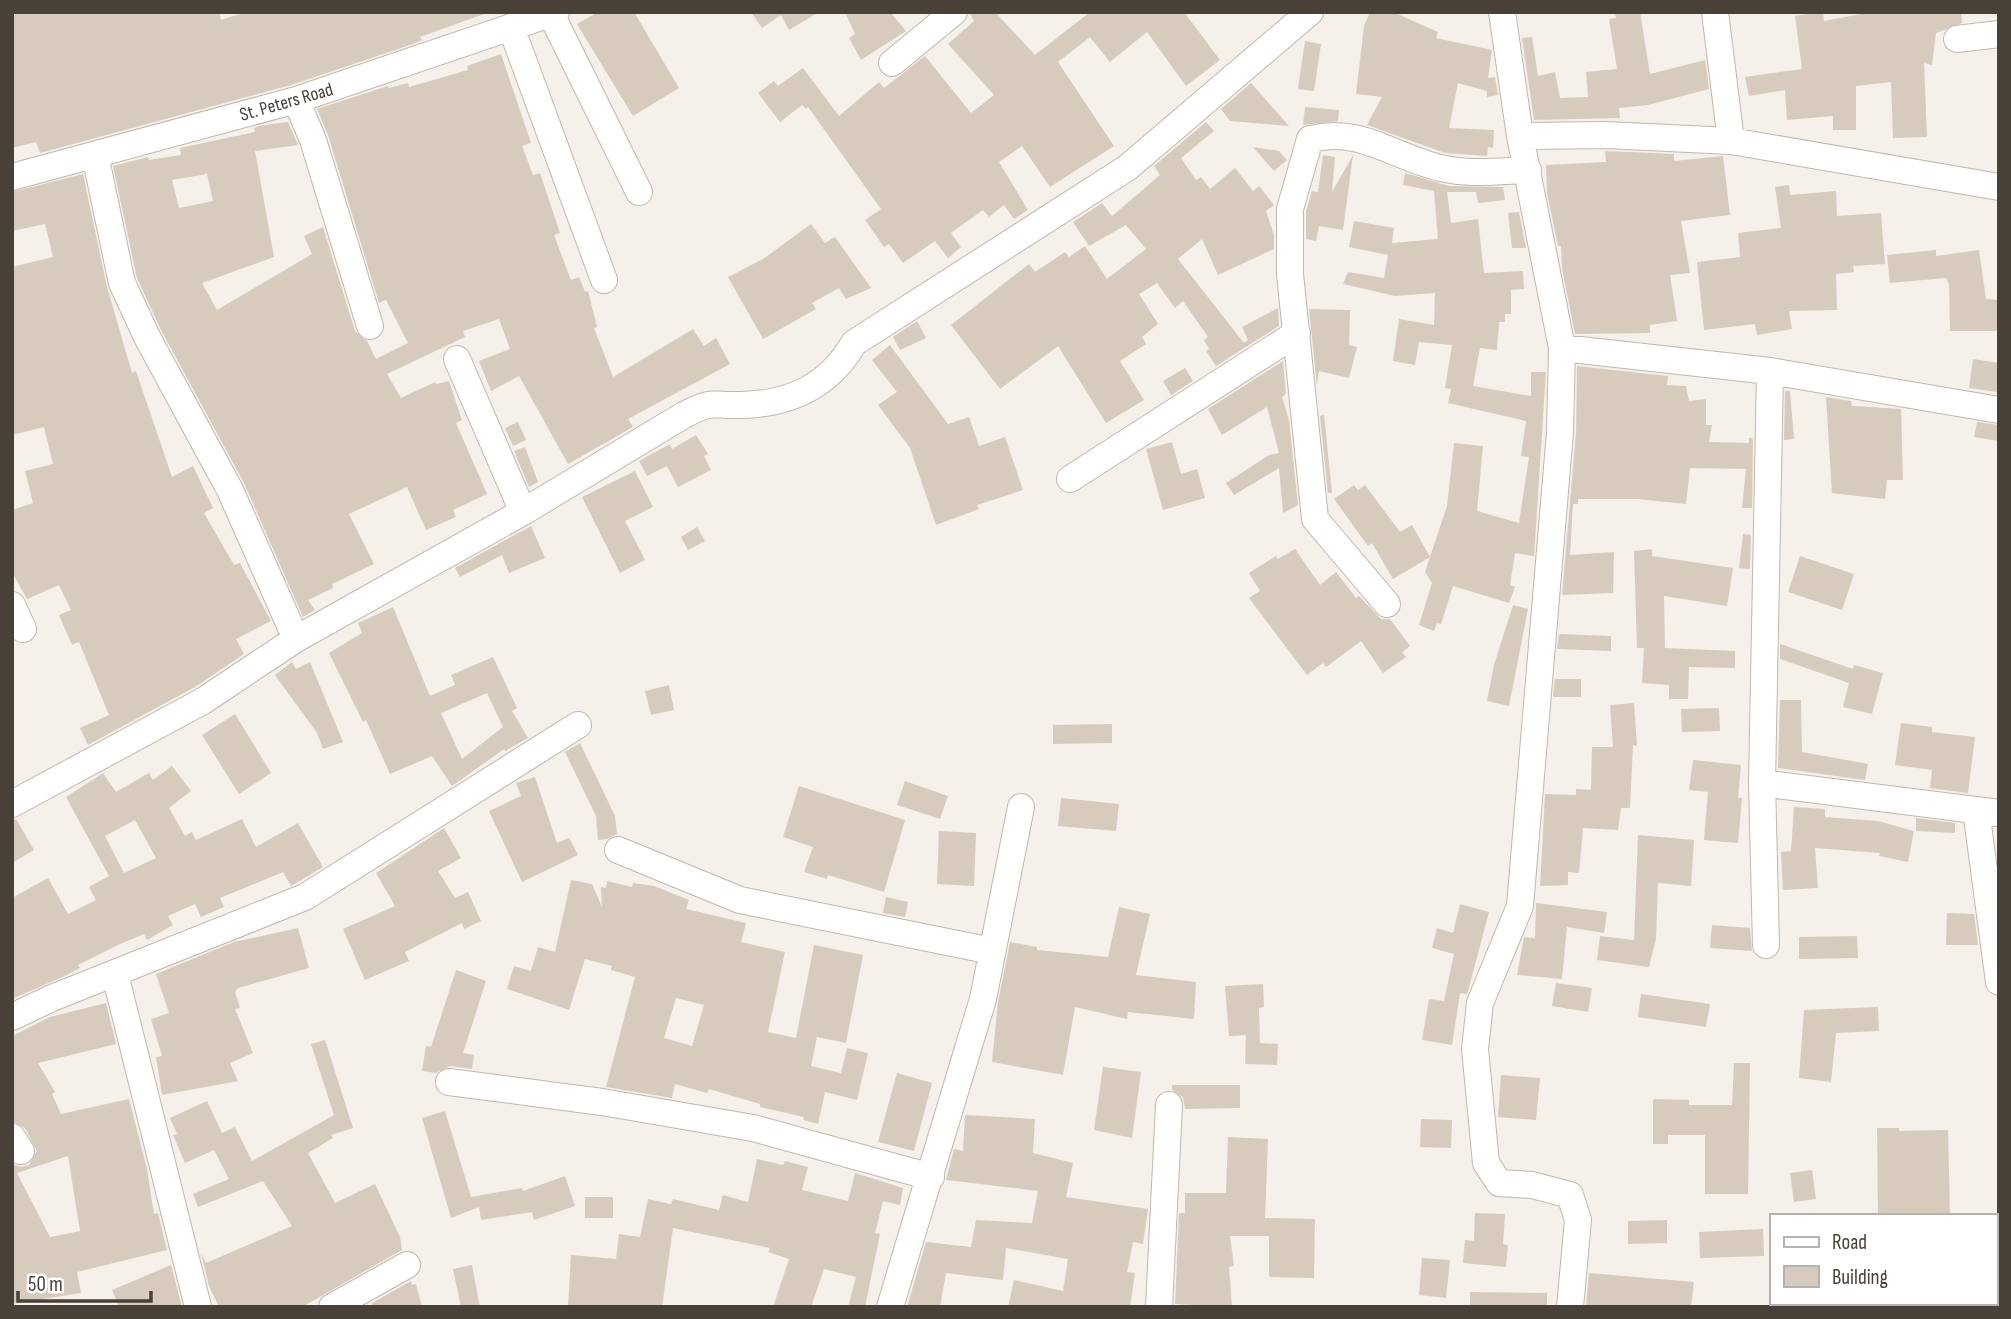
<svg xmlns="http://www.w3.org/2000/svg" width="2011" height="1319" viewBox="0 0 2011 1319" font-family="'Sofia Sans Condensed',sans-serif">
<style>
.building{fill:#d7cbbe;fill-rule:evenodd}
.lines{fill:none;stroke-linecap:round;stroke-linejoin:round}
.minor-casing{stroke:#c1b7ac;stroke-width:28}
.minor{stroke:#fff;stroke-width:26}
.labels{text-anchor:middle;stroke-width:6;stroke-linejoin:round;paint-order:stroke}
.street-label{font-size:19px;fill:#494037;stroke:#fff}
</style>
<rect width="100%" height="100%" fill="#f5f0e9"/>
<path class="building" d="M12 12H219L221 20 246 12 484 14 420 37 422 40 413 44 291 85 40 153 36 142 12 148Z
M598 12H634L679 88 633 116 577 24Z
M751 12H819L789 30 781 15 762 28Z
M845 12H890L906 31 861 60 849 38 855 34Z
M969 12H995L1035 55 1090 12H1184L1220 60 1186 86 1147 32 1110 62 1090 37 1058 62 1114 146 1050 187 1022 146 999 162 1028 210 1014 219 1004 205 989 217 983 210 951 233 961 247 948 258 935 241 903 263 889 244 884 247 865 220 881 209 808 107 806 109 802 105 780 122 758 93 774 81 778 86 803 68 839 116 879 82 884 88 925 56 971 113 994 95 948 44 974 21Z
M1370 12H1393L1438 32 1436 38 1492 50 1488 78 1495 77 1498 95 1487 97V91L1458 83 1449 128 1494 130 1493 148 1488 147 1487 156 1445 153 1367 125 1382 97 1356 94 1364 26Z
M1615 12H1640L1650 74 1705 60 1709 89 1648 105 1619 108 1620 118 1534 120 1522 38 1532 37 1538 76 1555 72 1560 98 1588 97 1586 72 1617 69 1609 19 1616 18Z
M1823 12 1824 21 1872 12H1961L1962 23 1936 33 1932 65 1924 63 1927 137 1893 138 1891 82 1856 86V130H1833V116L1787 120 1785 90 1749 96 1745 77 1802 69 1795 16Z
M1305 41 1321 44 1314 91 1298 89Z
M501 54 531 143 522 146 533 175 540 173 560 233 554 235 571 280 579 277 585 292 588 291 597 327 594 328 613 377 693 329 704 346 716 338 730 364 628 419 633 427 568 464 519 376 491 391 479 361 510 349 499 319 463 331 465 337 387 374 401 398 435 382 436 384 449 381 462 420 456 423 487 494 453 510 456 517 426 530 407 487 349 514 374 564 332 584 333 588 308 600 315 610 303 617 244 483 161 330 137 278 113 166 148 157 149 160 181 155 180 148 255 132 254 128 259 126 288 122 298 145 255 151 274 257 202 283 217 310 312 254 304 236 323 227 355 331 367 341 376 359 408 343 386 300 379 303 328 135 317 109 388 86 389 88 408 83 409 87 468 70 467 66ZM207 174 213 201 179 208 172 180Z
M1251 83 1289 126 1230 121 1221 109Z
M1305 107 1339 110 1338 121 1303 125Z
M1206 122 1214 131 1181 158 1196 180 1201 177 1210 189 1235 168 1253 191 1259 186 1274 205 1266 211 1274 235V249L1218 275 1202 239 1178 259 1244 343 1248 340 1242 327 1278 308 1279 326 1216 366 1206 351 1209 349 1204 340 1208 337 1183 301 1175 308 1157 283 1139 294 1158 324 1142 337 1146 344 1120 361 1144 400 1106 423 1058 346 1000 389 951 325 1029 264 1035 272 1065 252 1069 257 1085 246 1107 279 1146 249 1126 225 1089 246 1073 222 1102 203 1112 216 1160 175 1154 166Z
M1253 147 1279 151 1287 160 1274 171Z
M1605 151 1674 154V161L1723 156 1730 215 1681 221 1690 273 1670 275 1677 321 1650 325V333L1575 334 1562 268 1561 246H1558L1547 193 1546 165 1606 162Z
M1323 155 1335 157 1332 192 1353 155 1343 230 1319 226 1316 241 1306 239V211L1312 191 1318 192Z
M1405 173 1449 186 1503 187 1505 200 1478 203 1476 192H1447L1451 223 1478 219 1484 273 1523 271 1524 289 1511 290V314H1505V322H1499L1497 350 1480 348 1473 386 1531 396V372H1546L1534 556 1515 553 1510 585 1515 587 1509 603 1453 586 1441 624 1437 623 1434 631 1419 625 1432 583 1425 572 1447 506 1454 443 1483 446 1477 511 1519 523 1529 457 1521 456 1526 421 1448 403 1451 389 1445 388 1452 345 1419 342 1415 365 1393 361 1399 319 1434 325 1435 293 1395 296 1343 284 1348 272 1384 278 1388 255 1349 247 1354 221 1394 228 1392 243 1438 239 1434 191 1403 185Z
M83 174 107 287 132 373 136 371 172 477 193 466 213 508 204 513 234 565 240 563 271 621 236 639 244 654 195 687 88 745 80 728 109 715 79 642 72 645 59 615 71 610 59 585 27 599 12 572V510L33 503 25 471 53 464 44 427 12 435V267L53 257 45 224 12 231V192Z
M1789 185 1790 195 1836 191 1837 216 1881 213 1885 264 1853 266 1854 272 1836 274 1837 310 1789 311 1792 329 1757 335 1755 324 1704 330 1697 262 1740 257 1738 233 1781 228 1775 187Z
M1519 212 1526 248H1512L1508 213Z
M811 224 825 243 835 237 871 288 846 299 839 288 812 303 816 309 763 339 728 277 763 259Z
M1936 250V256L1979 250 1986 299 1999 300V331H1950L1949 284 1946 278 1890 283 1887 255Z
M1309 309 1350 310 1349 345 1357 347 1349 378 1319 371 1317 386Z
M917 321 926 338 900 350 893 337Z
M890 345 948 424 969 417 979 446 1005 437 1023 490 977 505 979 509 936 525 910 448 878 405 897 392 872 360Z
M1973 359 1999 363 1997 392 1969 388Z
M1283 361 1286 394 1282 397 1289 420 1298 505 1283 513 1279 468 1234 495 1226 483 1269 455 1279 453 1267 407 1222 435 1208 409Z
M1577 366 1668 376 1667 385 1686 386 1689 401 1706 399V425H1712L1709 442 1749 443V438H1753L1752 508H1742L1746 469 1690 468 1686 504 1637 499H1578V504H1573L1570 555 1614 552 1613 593 1562 595 1576 433Z
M1185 368 1193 381 1171 395 1163 381Z
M1785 391H1790L1794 439 1784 440Z
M1826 397 1851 401 1852 406 1901 409 1903 480H1887L1885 499 1832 493Z
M1324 415 1332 493H1328L1320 416Z
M518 422 526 440 513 446 505 428Z
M1977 422 1999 425V441L1974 437Z
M696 435 708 454 704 456 711 470 678 487 667 466 647 476 639 461 670 444 672 449Z
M1172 442 1181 474 1197 469 1205 498 1163 510 1146 449Z
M525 447 538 482 529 487 514 451Z
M635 471 653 507 625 521 645 560 620 573 582 497Z
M1354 485 1358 490 1365 485 1400 532 1412 525 1430 557 1393 579 1372 543 1368 546 1334 499Z
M531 526 545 558 509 573 502 555 460 577 455 568Z
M697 527 705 541 688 550 681 537Z
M1743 534 1751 535 1750 569 1739 568Z
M1295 549 1320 585 1336 572 1356 598 1359 596 1381 619H1390L1410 646 1402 652 1406 657 1383 673 1361 641 1326 667 1323 663 1307 675 1249 598 1260 591 1249 573 1276 556 1278 559Z
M1652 549V556L1733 568 1727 606 1664 596 1665 648 1735 651V668L1689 667 1688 699H1669V685L1642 683 1644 648H1637L1634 551Z
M1800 556 1854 574 1842 610 1788 592Z
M1513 605 1528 609 1509 706 1487 701 1494 665Z
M393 607 430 696 455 685 451 675 493 657 517 708 512 711 528 738 505 751 504 749 452 786 432 756 390 774 366 720 363 722 329 653 362 633 358 623ZM487 693 503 727 462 759 441 713Z
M1559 634 1611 636V651L1557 649Z
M1780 644 1853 669 1854 665 1883 673 1872 714 1843 707 1849 683 1780 659Z
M292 662 296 669 310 662 343 742 323 749 317 733 275 675Z
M1555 679H1581V697H1553Z
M669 685 674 710 651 715 645 691Z
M1780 700H1801L1802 752 1868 764 1865 780 1778 768Z
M1634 703 1637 746 1633 745 1630 808H1621L1618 830 1583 828 1579 873 1568 872V885L1540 886 1545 794 1576 795V789L1591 790 1592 747H1613L1610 705Z
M1719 708 1720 731 1682 732 1681 709Z
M235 714 271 773 239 794 202 735Z
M1901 723 1932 727V732L1975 737 1968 793 1930 788 1932 770 1895 765Z
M1112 724V743L1053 744V725Z
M580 743 615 816 617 834 607 839 598 840 596 816 565 752Z
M1693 760 1741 765 1738 798H1742L1738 843 1704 840 1708 792 1689 790Z
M172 766 191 791 169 808 185 836 192 832 196 840 242 819 256 847 298 823 323 867 291 886 283 872 220 898 224 907 201 917 195 904 168 916 173 925 147 940 144 934 118 945 78 965 80 968 67 975 12 999V898L48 878 68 914 96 900 89 887 109 876 66 797 103 773 116 792 149 773 153 780ZM135 820 156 858 124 873 105 836Z
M535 777 557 843 569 838 578 855 522 882 489 811 521 796 516 783Z
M905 781 948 796 940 819 897 805Z
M799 786 905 820 884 892 828 875 827 879 804 872 813 847 783 837Z
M1061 798 1119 804 1116 831 1058 826Z
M1794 807 1825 809V817L1878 821 1914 831 1908 862 1879 856 1880 853 1815 848 1818 888 1783 890 1781 852 1791 851Z
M1916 818 1955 823V833L1916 831Z
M16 819 34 850 12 863V820Z
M444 828 461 858 438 871 455 898 468 892 481 921 464 929 462 923 405 952 409 961 365 980 343 929 395 906 376 873Z
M939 831 976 833 974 886 937 884Z
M1638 835 1694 840 1691 886 1658 883 1656 939 1649 967 1597 960 1600 936 1634 940Z
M571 880 592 884 602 907 601 887 606 888 607 881 632 887 633 883 654 886 689 900 686 909 746 923 741 942 785 952 768 1032 796 1038 814 945 863 955 846 1043 817 1037 811 1066 841 1073 847 1048 868 1053 857 1100 825 1092 818 1124 803 1120 804 1117 760 1107V1104L709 1089 707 1093 675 1084 672 1098 606 1087 635 977 611 970 612 966 585 959 569 1010 507 989 514 966 531 971 538 947 555 952ZM676 998 704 1005 692 1046 664 1038Z
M886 897 908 902 905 917 883 913Z
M1536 903 1607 912 1604 933 1567 927 1562 979 1517 975 1524 937 1535 938Z
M1460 904 1489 912 1468 991 1467 994 1460 993 1452 1045 1422 1040 1429 999 1444 1001 1454 954 1432 948 1437 928 1453 933Z
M1119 907 1150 914 1136 975 1196 982 1194 1019 1128 1012 1127 1019 1075 1007 1063 1075 992 1062 998 1002 1010 942 1037 947V950L1108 957Z
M1947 913 1974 914 1978 945H1946Z
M1712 925 1750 928 1752 951 1710 948Z
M298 928 309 968 238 988 235 992 240 1008 235 1009 253 1053 230 1063 238 1081 162 1095 156 1057 162 1056 151 1019 169 1013 156 974 234 942Z
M1857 936 1858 958 1799 959V937Z
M456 970 486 981 463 1053 474 1055 472 1069 450 1066 436 1073 422 1071 426 1046 431 1047Z
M1556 983 1592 988 1588 1012 1552 1006Z
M1263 984 1264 1007 1259 1008 1260 1043 1278 1044 1277 1065 1245 1064 1246 1035 1229 1036 1225 986Z
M1641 994 1710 1004 1706 1027 1638 1017Z
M106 1003 116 1044 38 1063 55 1092 52 1094 61 1114 129 1099 147 1169 154 1214 158 1213 167 1250 77 1272 81 1293 12 1304V1164L21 1167 29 1165 37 1151 25 1128 12 1121V1036L50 1017ZM68 1156 80 1231 50 1237 17 1173Z
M1878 1007 1879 1031 1836 1033 1831 1082 1799 1078 1804 1010Z
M325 1040 353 1128 331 1135 333 1138 308 1153 335 1203 375 1184 400 1237 402 1250 302 1307H219L209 1286 201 1253 206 1263 292 1226 263 1181 198 1207 193 1194 229 1179 214 1150 185 1163 173 1135 177 1134 170 1118 207 1101 222 1133 235 1127 252 1161 334 1115 311 1044Z
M1734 1063H1750L1748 1194H1705V1135H1668V1144H1653V1099L1689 1100V1105H1732Z
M1103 1067 1141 1072 1132 1138 1094 1130Z
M897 1073 932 1083 914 1151 878 1142Z
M1501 1075 1540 1078 1536 1120 1498 1117Z
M1172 1085H1240V1108L1185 1109 1183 1097 1172 1090Z
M445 1111 471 1197 522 1188 523 1191 565 1176 575 1206 534 1220 532 1212 481 1220 479 1207 451 1218 422 1118Z
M965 1115 1035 1119 1033 1153 1073 1163 1066 1197 1148 1209 1143 1244 1133 1242 1127 1272 1135 1273 1130 1307H1008L1014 1280 1063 1291 1068 1259 1006 1248 1003 1280 946 1273 940 1307H907L926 1242 971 1247 976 1220 1032 1223 1038 1191 946 1180 954 1149 963 1151Z
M1421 1119 1452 1120 1451 1148 1420 1147Z
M1877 1128H1899V1131L1948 1130 1950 1216H1878Z
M1228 1137 1268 1139 1265 1218 1315 1219 1314 1278 1269 1277V1236H1230L1234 1266 1229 1267 1232 1307 1175 1304 1179 1213H1185V1193H1226Z
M757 1159 783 1165 785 1161 808 1167 802 1190 848 1201 855 1173 903 1188 900 1205 883 1201 875 1233 880 1234 865 1307H848L856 1277 824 1269 811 1307H773L789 1259 768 1252 770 1248 673 1228 662 1307H568L571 1255 616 1259 619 1234 640 1237 648 1199 671 1204 673 1199 719 1210 723 1195 748 1202Z
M1812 1170 1816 1199 1794 1202 1790 1173Z
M585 1197H613V1218H585Z
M1475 1213 1505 1214 1503 1244 1508 1245 1506 1267 1463 1263 1465 1240 1474 1241Z
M1667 1220V1243L1628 1244V1221Z
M1763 1229 1764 1256 1700 1258 1699 1232Z
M1422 1258 1450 1260 1446 1298 1419 1295Z
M171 1265 182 1307H119L112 1290Z
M472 1265 480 1307H461L453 1269Z
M1589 1273 1694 1282 1691 1307H1586Z
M411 1281 412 1285 416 1284 422 1307H373L372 1303Z
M1470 1292 1547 1293V1307H1470Z"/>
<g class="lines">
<g class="minor-casing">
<path id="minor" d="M1502 12 1520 136 1562 348 1560 432 1520 906 1480 1003 1475 1049 1486 1163 1499 1183 1532 1185 1570 1195 1578 1220 1570 1307
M1715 12 1731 141
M551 14 639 192
M511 27 604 280
M1957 39 1999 34
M892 63 954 12
M296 100 313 140 370 326
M1520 136 1606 135 1731 141 1999 187
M95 155 122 283 147 337 230 490 296 639
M12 177 296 100 556 12
M1562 348 1770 371 1999 410
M457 359 523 512
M1070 479 1297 333
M1387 604 1315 519 1290 274V209L1310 139C1360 126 1393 157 1441 168 1468 175 1500 171 1528 170
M12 605 23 629
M1762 783 1999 813
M12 804 203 701 296 639 523 512 684 415C715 399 710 406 741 405 791 404 829 386 854 343L1127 168 1310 12
M1976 810 1999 982
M618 850 740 900 992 951
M1766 945 1762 783 1770 371
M115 974 198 1307
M12 1017 52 998 305 897 578 725
M449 1082 602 1102 753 1128 931 1177
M12 1137 21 1151
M332 1307 407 1265
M890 1307 983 999 1021 807
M1159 1307 1169 1105"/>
</g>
<use href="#minor" class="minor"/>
</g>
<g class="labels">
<g class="street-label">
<text transform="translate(286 101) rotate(-16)" y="7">St. Peters Road</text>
</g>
</g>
<rect width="2011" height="1319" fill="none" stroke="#494037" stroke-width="28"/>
<rect x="1770" y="1214" width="228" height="91" fill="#ffffff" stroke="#b6b3af" stroke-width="2"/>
<rect x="1784" y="1237" width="35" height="10" fill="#ffffff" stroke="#b6b3af" stroke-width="2"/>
<text x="1832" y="1249" font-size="21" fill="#494037">Road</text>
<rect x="1784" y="1266" width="35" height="21" fill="#d7cbbe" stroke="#b6b3af" stroke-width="2"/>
<text x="1832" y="1284" font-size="21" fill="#494037">Building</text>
<path d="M18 1291v10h133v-10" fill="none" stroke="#494037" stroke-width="3.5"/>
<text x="28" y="1291" font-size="21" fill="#494037" stroke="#ffffff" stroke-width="5" paint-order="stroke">50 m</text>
</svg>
